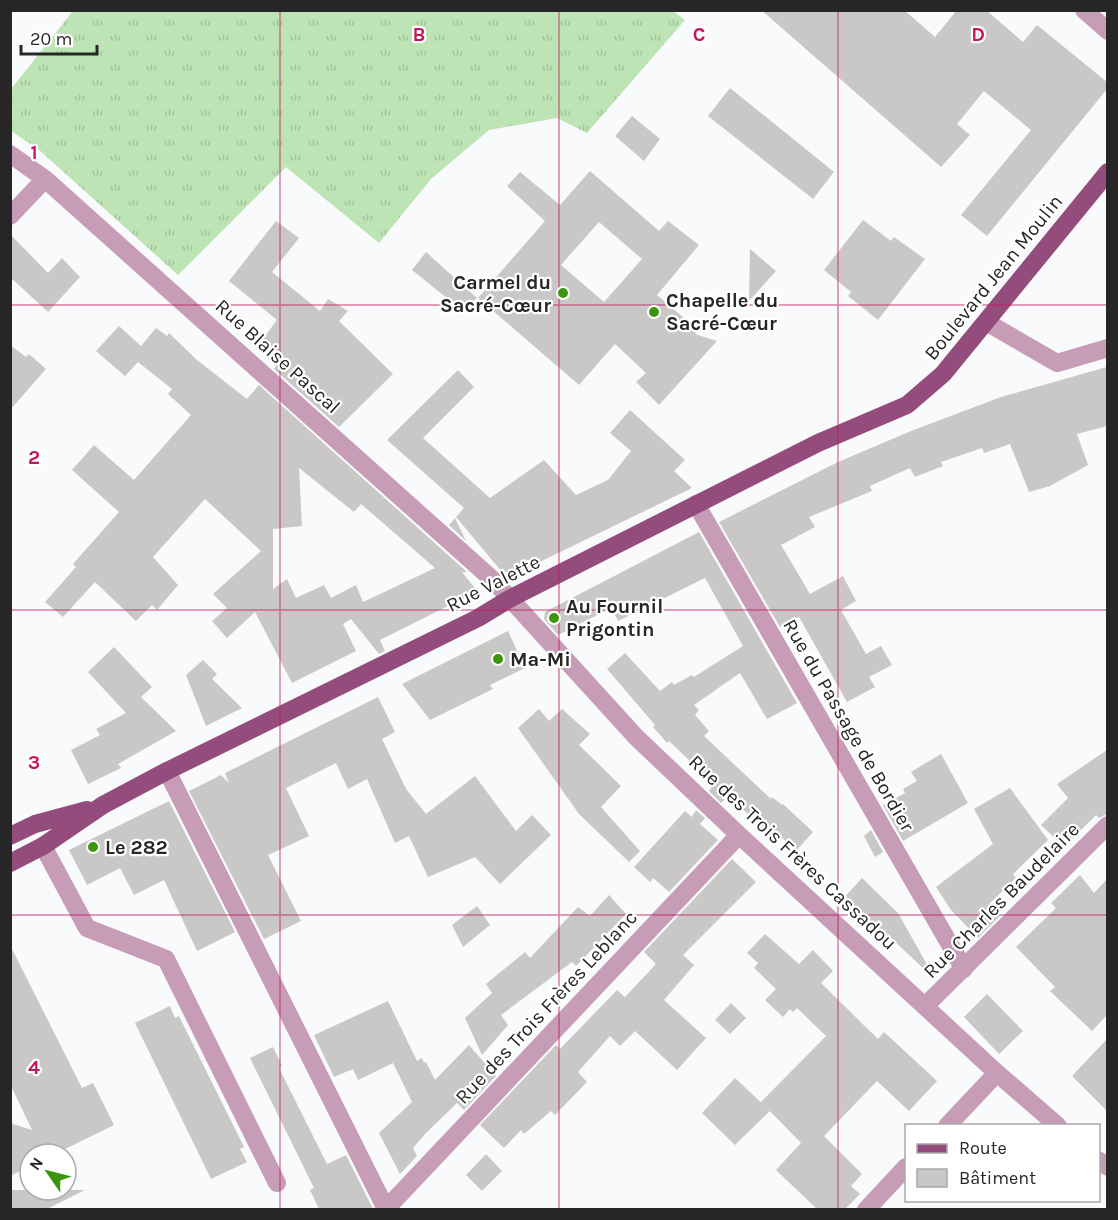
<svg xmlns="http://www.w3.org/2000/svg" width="1118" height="1220" viewBox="0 0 1118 1220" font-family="Karla,sans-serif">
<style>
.grass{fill:url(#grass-tufts)}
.building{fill:#cac8c7;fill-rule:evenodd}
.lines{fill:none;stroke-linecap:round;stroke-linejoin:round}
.minor{stroke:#c69cb6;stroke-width:18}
.major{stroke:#944c7c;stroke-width:18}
.grid{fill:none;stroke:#c2185b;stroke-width:1.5;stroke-opacity:0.55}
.poi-dot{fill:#3c950d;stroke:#fff;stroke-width:2}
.labels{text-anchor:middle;stroke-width:4.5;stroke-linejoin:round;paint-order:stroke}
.street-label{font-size:20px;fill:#262627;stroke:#fff}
.poi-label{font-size:20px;font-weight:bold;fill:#262627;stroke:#fff;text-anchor:start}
.grid-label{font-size:20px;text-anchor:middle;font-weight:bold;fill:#c2185b;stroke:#fff;stroke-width:4.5;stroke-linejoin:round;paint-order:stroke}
</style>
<defs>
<pattern id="grass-tufts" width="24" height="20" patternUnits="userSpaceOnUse" patternTransform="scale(1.5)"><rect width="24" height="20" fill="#bee4b5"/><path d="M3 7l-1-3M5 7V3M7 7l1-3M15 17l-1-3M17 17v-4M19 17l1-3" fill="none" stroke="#a3c39c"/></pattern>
</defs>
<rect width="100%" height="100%" fill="#f9fafc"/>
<path class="grass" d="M673 11 685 20 587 133 557 118 489 130 431 179 379 243 286 167 178 275 38 149 11 131V89L73 11Z"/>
<path class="building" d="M761 10H904L935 37 957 10H986L1023 42 1037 25 1107 82V89L987 236 961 215 1031 130 984 91 957 124 970 135 941 167Z
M730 88 834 172 813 199 708 116Z
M632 116 660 139 644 161 615 136Z
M590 171 659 231 668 221 699 245 657 295 698 330 695 334 717 341 659 405 636 382 646 373 615 344 579 385 478 298 545 221 507 186 520 172 560 205ZM599 222 642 259 604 302 561 265Z
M863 220 891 241 894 237 925 259 878 320 848 296 851 292 824 270Z
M276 221 299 238 272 272 320 311 328 299 348 311 339 321 393 374 339 427 274 369 276 366 256 348 277 320 229 281Z
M10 234 48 273 62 258 80 277 48 312 10 277Z
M750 249 776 271 749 301Z
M426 252 477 298 463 311 412 270Z
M119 326 141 346 156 328 167 336 169 333 197 360 247 399 259 385 467 572H462L479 593 472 600 468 596 380 640 385 651 379 654 351 619 343 624 356 651 292 683 255 612 227 638 212 621 227 608 213 594 261 551 205 499 153 557 178 585 157 610 152 605 136 621 95 582 63 617 45 602 76 567 73 564 119 512 72 470 94 445 134 480 191 415 168 394 172 389 138 362 125 376 96 351ZM299 468 354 512 361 504 435 568 363 602 356 585 331 598 324 585 296 598 287 579 273 589V529L302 526Z
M10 345 26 357 29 354 46 369 10 410Z
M1107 367V426L1077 434 1088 465 1050 486 1029 492 1010 444 984 453 982 448 941 462 943 466 915 477 910 468 870 486 872 491 809 517 815 527 781 545 810 594 843 576 856 601 841 610 866 654 881 646 892 665 869 677 875 687 847 702 799 617 780 627 719 522 838 462 911 431 1001 397Z
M458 370 474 387 423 438 490 498 544 460 576 495 608 480 631 451 610 433 630 410 685 460 674 471 692 488 517 573 502 572 456 517 464 508 387 440Z
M455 518 466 541 449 525Z
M699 532 797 703 767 719 740 673 694 705 699 710 695 715 709 731 704 736 771 799 772 797 782 805 783 804 813 832 796 851 779 835 776 839 728 796 721 803 709 791 714 784 669 741 667 743 653 727 655 725 607 669 625 653 660 691 672 682 674 685 692 675 694 677 743 646 705 578 618 621 611 608 558 635 544 619 545 612Z
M508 631 525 668 490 685 493 689 430 720 402 684Z
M114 647 152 687 141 697 176 731 118 764 121 768 88 784 71 750 100 735 96 729 126 713 88 672Z
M203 660 217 674 212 679 242 708 206 726 186 675Z
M378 697 395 732 382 739 406 789 426 814 475 776 516 831 532 815 551 835 500 884 475 857 428 877 409 836 395 843 367 779 348 789 336 763 286 788 309 836 268 855 301 921 264 939 189 791 221 775 229 783 225 773Z
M539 709 549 721 562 709 590 734 579 745 621 786 601 807 640 851 629 862 579 814 518 728Z
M1107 750V814L1099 818 1096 815 1064 847 1041 825 1068 798 1057 784Z
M941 754 968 803 903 841 883 805 905 793 903 789 917 781 911 772Z
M1010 788 1048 840 1013 874 1016 878 989 904 1001 915 978 938 951 910 936 887 993 844 974 809Z
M169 801 235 932 197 951 164 880 134 895 120 868 87 885 69 850Z
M696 810 705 818 700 824 718 840 669 892 653 878 650 882 634 867 685 811 692 817Z
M871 830 883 852 875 857 864 836Z
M732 859 756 882 683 955 694 965 664 1000 706 1038 677 1070 635 1031 620 1046 610 1036 578 1072 587 1082 555 1115 551 1111 524 1134 521 1130 504 1148 480 1125 556 1045 560 1049 617 990 625 997 656 964 644 952Z
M1080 875 1094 893 1107 879V1015L1092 1031 1050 991 1055 987 1016 947 1056 908 1051 903Z
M862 878 898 913 929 968 926 971 888 935 885 938 874 927 872 930 840 902Z
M609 895 626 914 576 966 572 962 501 1015 508 1025 482 1055 465 1018 492 993 486 984 525 952 530 958 578 907 590 916Z
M477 906 490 925 463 947 452 925Z
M765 934 799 964 813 950 833 971 821 983 878 1039 884 1032 937 1081 909 1111 877 1081 824 1136 862 1174 851 1186 860 1194 845 1209H817L776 1170 801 1143 761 1102 826 1036 797 1008 793 1012 790 1009 783 1017 765 1000 776 989 754 968 758 963 747 953Z
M10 945 82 1088 93 1083 114 1125 55 1154H30V1166L10 1176V1123L32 1130 10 1084Z
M987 994 1023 1031 999 1054 964 1017Z
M388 1001 417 1061 422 1058 424 1063 426 1062 435 1080 469 1045 496 1076 464 1110 457 1103 425 1134 413 1148 417 1156 400 1174 379 1133 412 1102 393 1063 358 1080 353 1069 334 1077 314 1035Z
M731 1003 746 1018 730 1034 715 1020Z
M170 1006 175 1018 179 1016 244 1147 240 1149 247 1162 211 1179 135 1023Z
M1107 1039V1111L1072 1076Z
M273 1047 282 1066 279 1068 327 1164 346 1155 373 1209H319L310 1190 314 1188 250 1058Z
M735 1078 770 1111 735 1145 702 1113Z
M486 1154 502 1171 482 1191 466 1175Z
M10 1190H85L47 1209H10Z"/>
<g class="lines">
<path class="minor" d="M1084 10 1108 31
M10 154 45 179 493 580 636 737 739 835 997 1073 1058 1126
M10 216 45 179
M986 322 1057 363 1108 348
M696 504 964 969
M167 771 386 1209 739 835
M43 846 87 928 166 959 277 1183
M925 1006 1108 825
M947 1126 997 1073
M1098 1160 1108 1167
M866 1210 906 1167"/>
<path class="major" d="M10 836 35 824 87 810
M10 863 43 846 103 805 167 771 478 618 511 598 818 443 907 405 943 374 1108 172"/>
</g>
<path class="grid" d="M280 10V1210M559 10V1210M838 10V1210M10 305H1108M10 610H1108M10 915H1108"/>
<g class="poi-dot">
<circle cx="563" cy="293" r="6"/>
<circle cx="654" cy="312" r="6"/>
<circle cx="554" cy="618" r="6"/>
<circle cx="498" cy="659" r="6"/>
<circle cx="93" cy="847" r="6"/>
</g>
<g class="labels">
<g class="street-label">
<text transform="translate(993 277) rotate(-51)" y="7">Boulevard Jean Moulin</text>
<text transform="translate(278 356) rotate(42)" y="7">Rue Blaise Pascal</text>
<text transform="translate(493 583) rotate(-27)" y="7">Rue Valette</text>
<text transform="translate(849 725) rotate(60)" y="7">Rue du Passage de Bordier</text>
<text transform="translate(793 852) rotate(43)" y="7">Rue des Trois Frères Cassadou</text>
<text transform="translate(1001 900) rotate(-45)" y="7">Rue Charles Baudelaire</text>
<text transform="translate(546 1007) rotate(-47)" y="7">Rue des Trois Frères Leblanc</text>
</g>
<g class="poi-label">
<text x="551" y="289" text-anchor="end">Carmel du<tspan x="551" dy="23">Sacré-Cœur</tspan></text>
<text x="666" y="307">Chapelle du<tspan x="666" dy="23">Sacré-Cœur</tspan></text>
<text x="566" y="613">Au Fournil<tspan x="566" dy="23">Prigontin</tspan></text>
<text x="510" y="666">Ma-Mi</text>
<text x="105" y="854">Le 282</text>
</g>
</g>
<g class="grid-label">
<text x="419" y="41">B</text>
<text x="699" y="41">C</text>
<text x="978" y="41">D</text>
<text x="34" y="159">1</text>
<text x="34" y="464">2</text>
<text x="34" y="769">3</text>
<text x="34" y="1074">4</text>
</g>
<rect width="1118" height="1220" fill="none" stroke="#262627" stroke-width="24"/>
<rect x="905" y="1124" width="195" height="78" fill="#ffffff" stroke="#a8a8a9" stroke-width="1.5"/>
<rect x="917" y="1144" width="30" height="9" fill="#944c7c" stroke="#a8a8a9" stroke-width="1.5"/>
<text x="959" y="1154" font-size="18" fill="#262627">Route</text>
<rect x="917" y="1169" width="30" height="18" fill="#cac8c7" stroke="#a8a8a9" stroke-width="1.5"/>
<text x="959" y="1184" font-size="18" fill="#262627">Bâtiment</text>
<g transform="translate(48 1172) rotate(305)"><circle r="28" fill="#ffffff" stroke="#a8a8a9" stroke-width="1.5"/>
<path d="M0-4.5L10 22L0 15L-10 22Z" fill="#3c950d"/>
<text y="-9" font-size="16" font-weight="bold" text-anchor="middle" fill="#262627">N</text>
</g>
<path d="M21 45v9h76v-9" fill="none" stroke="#262627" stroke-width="3"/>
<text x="30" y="45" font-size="18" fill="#262627" stroke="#ffffff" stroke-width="4.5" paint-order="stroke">20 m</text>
</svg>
